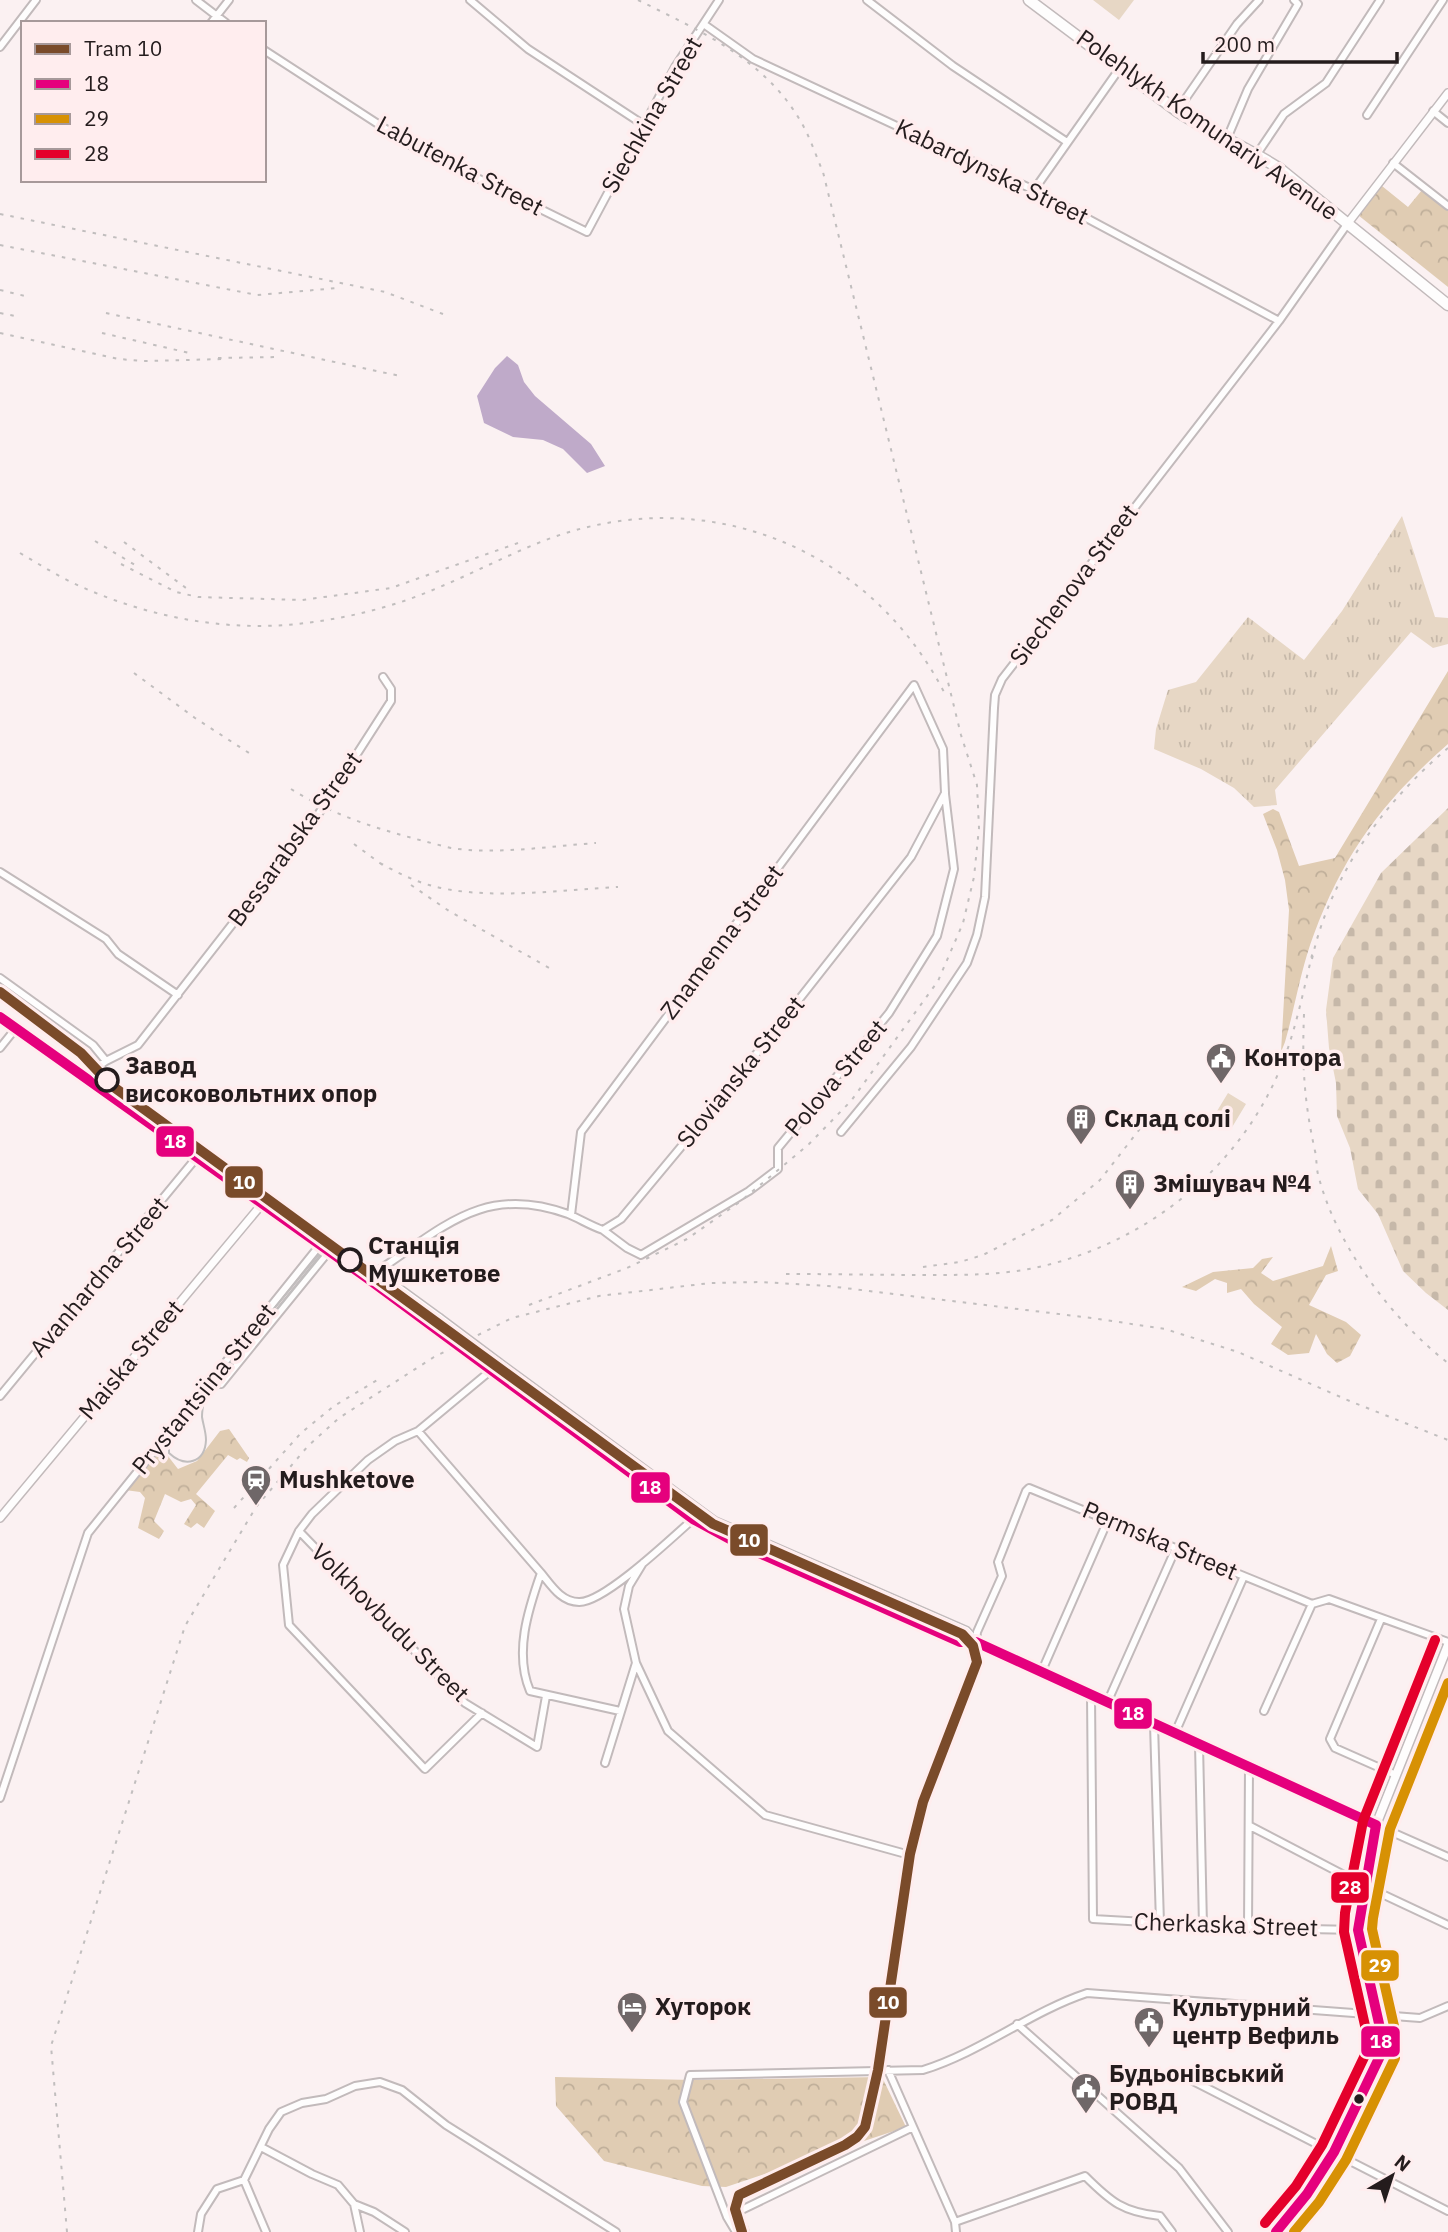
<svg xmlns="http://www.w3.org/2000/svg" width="1448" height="2232" viewBox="0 0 1448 2232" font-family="'IBM Plex Sans',sans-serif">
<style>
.grass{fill:url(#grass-tufts)}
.forest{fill:url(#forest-crowns)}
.cemetery{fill:url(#cemetery-stones)}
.park{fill:#e7d7c5}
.water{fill:#bfaac9}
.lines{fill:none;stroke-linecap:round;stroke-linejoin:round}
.minor-casing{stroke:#c2babb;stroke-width:10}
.tertiary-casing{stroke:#c2babb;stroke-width:10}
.secondary-casing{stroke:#c2babb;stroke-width:11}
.primary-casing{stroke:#c2babb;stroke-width:13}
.minor{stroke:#fefdfd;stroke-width:6}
.tertiary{stroke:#fefdfd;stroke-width:7}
.secondary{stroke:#fefdfd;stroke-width:8}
.primary{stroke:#fefdfd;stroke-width:10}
.tram{stroke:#c1bebe;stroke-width:2}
.rail{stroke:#c1bebe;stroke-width:2;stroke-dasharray:3.5 7;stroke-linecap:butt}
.secondary-bridge-casing{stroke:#c2babb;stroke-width:11;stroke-linecap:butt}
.secondary-bridge{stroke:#fefdfd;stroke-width:8}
.bus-1-casing{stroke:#ffedee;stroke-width:16}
.bus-2-casing{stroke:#ffedee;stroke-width:16}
.bus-3-casing{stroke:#ffedee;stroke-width:16}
.bus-1{stroke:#e5007d;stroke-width:10}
.bus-2{stroke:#d79104;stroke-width:10}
.bus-3{stroke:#e4002b;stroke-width:10}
.tram-1-casing{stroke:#ffedee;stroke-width:16}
.tram-1{stroke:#7a4b2a;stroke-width:10}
.stop-dot{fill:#ffedee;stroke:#241c1d;stroke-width:3.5}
.bus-dot{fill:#241c1d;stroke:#ffedee;stroke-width:2.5}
.labels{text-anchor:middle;stroke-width:7;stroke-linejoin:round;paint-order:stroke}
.street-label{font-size:24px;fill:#241c1d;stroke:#ffedee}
.poi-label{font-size:24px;font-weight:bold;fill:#241c1d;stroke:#ffedee;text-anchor:start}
.stop-label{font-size:24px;font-weight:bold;fill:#241c1d;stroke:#ffedee;text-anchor:start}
.line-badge{stroke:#ffedee;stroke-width:2.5}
.badge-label{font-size:19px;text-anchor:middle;font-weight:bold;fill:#fff}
</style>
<defs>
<pattern id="grass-tufts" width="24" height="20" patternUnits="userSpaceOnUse" patternTransform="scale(1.75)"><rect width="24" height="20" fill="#e7d7c5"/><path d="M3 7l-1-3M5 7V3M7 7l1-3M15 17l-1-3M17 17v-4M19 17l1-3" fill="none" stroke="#c6b8a9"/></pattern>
<pattern id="forest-crowns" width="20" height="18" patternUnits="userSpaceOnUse" patternTransform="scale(1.75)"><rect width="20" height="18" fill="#e0ccb3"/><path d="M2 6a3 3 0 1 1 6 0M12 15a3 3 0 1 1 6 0" fill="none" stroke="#c0af9a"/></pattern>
<pattern id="cemetery-stones" width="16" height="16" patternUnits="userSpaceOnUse" patternTransform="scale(1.75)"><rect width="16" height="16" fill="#e7d7c5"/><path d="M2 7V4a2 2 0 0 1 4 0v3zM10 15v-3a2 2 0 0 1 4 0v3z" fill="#c6b8a9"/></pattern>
</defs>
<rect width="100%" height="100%" fill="#fbf1f2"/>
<path class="grass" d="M1402 516 1435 617 1448 618V644L1433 648 1411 632 1275 790 1277 805 1254 807 1234 788 1201 769 1154 749 1156 729 1168 690 1196 682 1248 617 1304 660 1342 611Z"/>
<path class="forest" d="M1382 186 1408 207 1422 190 1448 210V287L1358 215Z
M1448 671V744C1383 801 1344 853 1314 934 1301 968 1295 1007 1285 1042L1281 1052 1289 910 1285 880 1277 850 1263 814 1273 809 1279 812 1299 866 1335 858Z
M1331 1246 1338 1271 1326 1275 1309 1305 1346 1322 1361 1335 1350 1356 1337 1363 1327 1354 1316 1334 1309 1353 1288 1355 1271 1344 1282 1327 1254 1304 1241 1289 1227 1293V1283L1215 1279 1196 1291 1182 1287 1213 1272 1253 1268 1262 1259 1273 1257 1261 1273 1273 1281 1323 1266Z
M229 1429 249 1458 247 1462 240 1458 237 1460 228 1455 196 1494 215 1511 204 1528 197 1523 191 1528 184 1524 196 1505 191 1499 181 1502 165 1494 154 1521 164 1531 159 1539 138 1528 145 1498 140 1492 125 1490 152 1448 161 1447 178 1469 197 1461 220 1431Z
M555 2077 693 2080 882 2077 906 2127 726 2187 702 2186 604 2161 556 2106Z"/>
<path class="cemetery" d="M1448 808V1310L1426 1293 1403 1271 1378 1214 1358 1189 1350 1148 1337 1116 1336 1083 1329 1048 1326 1010 1333 958 1381 873Z"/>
<path class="park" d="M1093 0H1134L1119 20Z
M1228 1093 1246 1104 1231 1129 1214 1116Z"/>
<path class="water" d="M507 356 518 365 524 382 535 396 591 444 605 466 587 473 563 449 543 440 513 437 484 423 477 396 495 368Z"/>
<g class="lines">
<g class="minor-casing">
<path id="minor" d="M196 0 226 23
M470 0 528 49 644 125
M867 0 953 66 1067 142
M211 23 229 0
M705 25 753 59 1034 190 1279 321
M0 47 36 0
M264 50 412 146 587 232 675 67 719 0
M1177 111 1237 24 1259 0
M1433 111 1448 123
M1367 115 1443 0
M1226 141 1248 89 1298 4 1294 0
M1257 154 1284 114 1326 83 1380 0
M1393 163 1448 206
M1034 190 1120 68
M0 872 106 939 118 954 178 995
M0 978 93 1045 106 1061
M0 1048 16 1028
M83 1077 106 1061 138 1045 319 813 391 701V689L383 677
M841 1132 911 1047 967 963 977 935 985 897 994 708 995 695 1002 679 1279 321 1348 223
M603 1230 627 1248 641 1255 749 1191 778 1169V1148L889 1013 937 936 954 869 945 794
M376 1272C443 1228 484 1183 568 1214 580 1219 591 1226 603 1230L621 1219 720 1100 911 857 945 793 943 749 914 685 581 1132 571 1215
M221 1384 329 1251
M0 1396 197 1157
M418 1431 541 1573
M299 1531 465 1703 537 1747 546 1696
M643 1563 629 1586 624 1609 636 1663 668 1731 765 1815 906 1854
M1381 1619 1330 1739 1335 1748 1396 1775
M976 1642 977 1632 1002 1576 998 1562 1026 1491 1029 1488 1312 1604 1329 1599 1448 1642
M1041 1673 1108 1520
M1091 1695 1093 1919 1251 1928 1358 1930
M1107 1703 1176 1548
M620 1711 530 1691C514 1653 528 1610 541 1573 551 1585 561 1602 579 1602 605 1603 679 1531 701 1512
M1264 1711 1312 1604
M482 1713 425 1769 289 1625 283 1565 299 1531 312 1514 368 1460 395 1441 418 1431 495 1367
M1154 1724 1160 1923
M1175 1733 1244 1576
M1199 1744 1203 1926
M605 1763 636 1663
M0 1798 88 1533 320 1245
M1376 1825 1448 1857
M1250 1826 1365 1886 1448 1925
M1248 1928 1249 1767
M1017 2024 1179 2168 1228 2232
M888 2070 955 2222 956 2232
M1193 2081 1448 2211
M261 2147 312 2174 338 2185 354 2204 374 2212 405 2232
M244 2180 266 2232
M354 2204 360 2232
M727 2217 913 2127
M729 2218 743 2226 745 2232
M955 2222 1085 2176C1111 2202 1123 2212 1160 2216L1172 2232
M198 2232 201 2214 217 2189 244 2180 269 2129 281 2112 302 2103 326 2099 355 2086 380 2082 402 2090 446 2125 616 2232
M736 2232 727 2217 683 2102 690 2075 923 2070C981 2052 1030 2012 1087 1993L1420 2018 1448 2006"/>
</g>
<g class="tertiary-casing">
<path id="tertiary" d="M1348 223 1448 93
M0 1518 262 1204"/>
</g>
<g class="secondary-casing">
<path id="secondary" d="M0 1017 431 1325
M367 1278 376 1272 439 1318
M499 1363 714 1521 966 1631 976 1642 1041 1673 1376 1825
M492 1369 711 1530 960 1642H976
M1276 2232 1307 2194 1334 2152 1381 2054 1380 2028 1358 1930 1359 1916 1376 1825 1448 1645"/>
</g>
<g class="primary-casing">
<path id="primary" d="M1029 0 1177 111C1210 133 1247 147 1280 169L1448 305"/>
</g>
<use href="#minor" class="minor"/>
<use href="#tertiary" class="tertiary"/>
<use href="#secondary" class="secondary"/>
<use href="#primary" class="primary"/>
<path class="tram" d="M310 1232 318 1233 324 1245V1252L204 1399C203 1405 202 1411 202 1417 203 1424 206 1432 206 1440 205 1463 185 1468 169 1453V1441L175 1429 319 1254 321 1245Z"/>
<path class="rail" d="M0 214 385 292 443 314
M0 245 257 295 338 288
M0 290 25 296
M0 313 20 317
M106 313 400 376
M0 333 119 359 143 361 226 359
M102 333 194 354
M218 358 281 357
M95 541 135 565
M124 542 186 588
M20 553C37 563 53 573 71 582 140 615 220 632 297 624 344 619 391 608 435 589 474 573 511 553 551 538 706 482 870 547 945 694
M121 564 176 592 198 597 302 600 391 588 518 543
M134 673 195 718 249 753
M291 789C340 820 395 834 451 848 496 855 551 846 596 843
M354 844 388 869
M380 863C396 872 412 880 429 885 484 901 561 890 618 887
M411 885 449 911 551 969
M1312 959C1330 876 1384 802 1448 748
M1304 1014C1302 1066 1304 1101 1315 1151 1317 1160 1316 1169 1319 1178 1337 1246 1392 1320 1448 1363
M923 1267 960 1262 983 1255 1052 1220 1100 1180 1157 1107
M786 1274C834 1274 881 1275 929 1275 962 1275 996 1275 1029 1269 1138 1248 1234 1175 1278 1074 1295 1035 1303 992 1313 951
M529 1305 627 1268 687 1239 741 1201 809 1144 851 1101 938 981 963 923 974 877 979 828 977 785 961 735 823 172C816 156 810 137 801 122 765 59 700 31 638 0
M234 1508 301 1433 334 1406 379 1379
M67 2232 51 2046 185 1626 256 1507 308 1446 339 1418 434 1357 512 1318 599 1296 711 1283 760 1282 828 1286 1092 1318 1165 1329 1238 1352 1352 1402 1448 1440"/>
<g class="secondary-bridge-casing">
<path id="secondary-bridge" d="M439 1318 499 1363
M431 1325 492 1369"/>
</g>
<use href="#secondary-bridge" class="secondary-bridge"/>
<g class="bus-1-casing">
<path id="bus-1" d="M0 1017 367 1278 693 1519 741 1545 960 1642H976L1376 1825
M1276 2232 1307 2194 1334 2152 1381 2054 1380 2028 1358 1930 1376 1825"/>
</g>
<g class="bus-2-casing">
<path id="bus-2" d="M1294 2232 1319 2202 1346 2160 1395 2058 1394 2026 1372 1929 1373 1918 1390 1829 1448 1683"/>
</g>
<g class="bus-3-casing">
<path id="bus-3" d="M1265 2223 1296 2186 1322 2145 1367 2051 1366 2030 1344 1932 1345 1913 1363 1821 1435 1640"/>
</g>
<use href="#bus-1" class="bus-1"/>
<use href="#bus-2" class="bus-2"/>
<use href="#bus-3" class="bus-3"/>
<g class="tram-1-casing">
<path id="tram-1" d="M0 992 81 1053 111 1085 713 1524 962 1634 973 1646 977 1662 923 1802 910 1854 878 2070 865 2127 857 2137 845 2145 739 2195 735 2209 742 2232"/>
</g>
<use href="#tram-1" class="tram-1"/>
</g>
<defs>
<g id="civic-pin" transform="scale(1.575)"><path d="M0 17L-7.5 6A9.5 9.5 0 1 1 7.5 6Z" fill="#6f6768" stroke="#ffedee"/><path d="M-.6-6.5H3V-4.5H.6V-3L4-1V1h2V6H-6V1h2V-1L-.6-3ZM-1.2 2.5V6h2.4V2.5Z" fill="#fff"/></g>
<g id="building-pin" transform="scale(1.575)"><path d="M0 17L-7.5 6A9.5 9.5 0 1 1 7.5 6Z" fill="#6f6768" stroke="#ffedee"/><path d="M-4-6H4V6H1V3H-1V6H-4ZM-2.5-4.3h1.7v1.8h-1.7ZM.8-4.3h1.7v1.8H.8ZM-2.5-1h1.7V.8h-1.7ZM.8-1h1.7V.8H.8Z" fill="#fff"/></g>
<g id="station-pin" transform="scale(1.575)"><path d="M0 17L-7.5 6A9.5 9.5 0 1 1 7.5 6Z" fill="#6f6768" stroke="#ffedee"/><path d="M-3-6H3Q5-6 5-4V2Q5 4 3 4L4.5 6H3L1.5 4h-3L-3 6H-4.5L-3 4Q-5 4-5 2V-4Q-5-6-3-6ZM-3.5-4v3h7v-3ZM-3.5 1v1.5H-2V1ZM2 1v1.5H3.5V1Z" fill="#fff"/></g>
<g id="hotel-pin" transform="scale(1.575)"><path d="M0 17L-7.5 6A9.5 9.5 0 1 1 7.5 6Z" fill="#6f6768" stroke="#ffedee"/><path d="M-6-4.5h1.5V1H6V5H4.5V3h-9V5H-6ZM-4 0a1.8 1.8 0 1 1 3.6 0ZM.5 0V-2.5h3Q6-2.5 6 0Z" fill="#fff"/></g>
</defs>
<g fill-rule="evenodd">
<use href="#civic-pin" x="1221" y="1058"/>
<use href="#building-pin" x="1081" y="1119"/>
<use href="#building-pin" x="1130" y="1184"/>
<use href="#station-pin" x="256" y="1480"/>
<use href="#hotel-pin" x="632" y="2007"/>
<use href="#civic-pin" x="1149" y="2022"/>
<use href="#civic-pin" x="1086" y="2088"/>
</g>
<g class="stop-dot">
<circle cx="107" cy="1080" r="11"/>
<circle cx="350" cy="1260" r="11"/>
</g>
<circle class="bus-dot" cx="1359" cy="2099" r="6"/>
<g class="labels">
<g class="street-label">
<text transform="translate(652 115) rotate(-60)" y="8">Siechkina Street</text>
<text transform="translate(1207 125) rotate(35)" y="8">Polehlykh Komunariv Avenue</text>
<text transform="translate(460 166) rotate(28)" y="8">Labutenka Street</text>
<text transform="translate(992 172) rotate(26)" y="8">Kabardynska Street</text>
<text transform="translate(1074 585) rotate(-53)" y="8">Siechenova Street</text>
<text transform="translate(295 839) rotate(-54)" y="8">Bessarabska Street</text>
<text transform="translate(722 942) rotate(-53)" y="8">Znamenna Street</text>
<text transform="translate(741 1072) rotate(-51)" y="8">Slovianska Street</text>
<text transform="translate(836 1078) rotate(-50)" y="8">Polova Street</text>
<text transform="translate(99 1277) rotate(-50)" y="8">Avanhardna Street</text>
<text transform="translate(131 1360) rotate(-50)" y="8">Maiska Street</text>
<text transform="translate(204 1389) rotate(-51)" y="8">Prystantsiina Street</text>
<text transform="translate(1160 1541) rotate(23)" y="8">Permska Street</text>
<text transform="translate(390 1623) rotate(45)" y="8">Volkhovbudu Street</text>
<text transform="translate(1226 1925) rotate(2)" y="8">Cherkaska Street</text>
</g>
<g class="poi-label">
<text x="1244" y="1066">Контора</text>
<text x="1104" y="1127">Склад солі</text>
<text x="1153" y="1192">Змішувач №4</text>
<text x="279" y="1488">Mushketove</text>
<text x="655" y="2015">Хуторок</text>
<text x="1172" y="2016">Культурний<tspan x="1172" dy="28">центр Вефиль</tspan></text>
<text x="1109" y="2082">Будьонівський<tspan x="1109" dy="28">РОВД</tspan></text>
</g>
<g class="stop-label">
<text x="125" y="1074">Завод<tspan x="125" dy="28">високовольтних опор</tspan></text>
<text x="368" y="1254">Станція<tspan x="368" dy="28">Мушкетове</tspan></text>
</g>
</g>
<g class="line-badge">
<rect x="155" y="1125" width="40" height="33" rx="7" fill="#e5007d"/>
<rect x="224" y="1165" width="40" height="34" rx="7" fill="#7a4b2a"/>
<rect x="630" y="1471" width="41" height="33" rx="7" fill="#e5007d"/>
<rect x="729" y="1523" width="40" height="34" rx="7" fill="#7a4b2a"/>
<rect x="1113" y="1697" width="40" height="33" rx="7" fill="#e5007d"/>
<rect x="1330" y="1871" width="40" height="33" rx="7" fill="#e4002b"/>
<rect x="1360" y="1949" width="40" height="33" rx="7" fill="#d79104"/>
<rect x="868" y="1986" width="40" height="33" rx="7" fill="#7a4b2a"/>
<rect x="1360" y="2025" width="41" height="33" rx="7" fill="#e5007d"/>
</g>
<g class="badge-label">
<text x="175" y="1148">18</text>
<text x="244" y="1189">10</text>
<text x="650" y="1494">18</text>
<text x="749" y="1547">10</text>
<text x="1133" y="1720">18</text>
<text x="1350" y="1894">28</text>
<text x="1380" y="1972">29</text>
<text x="888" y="2009">10</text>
<text x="1381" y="2048">18</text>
</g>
<rect x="21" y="21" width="245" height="161" fill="#ffedee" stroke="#a7999a" stroke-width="2"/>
<rect x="35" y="44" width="35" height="10" fill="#7a4b2a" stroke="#a7999a" stroke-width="2"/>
<text x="84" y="56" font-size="21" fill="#241c1d">Tram 10</text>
<rect x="35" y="79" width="35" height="10" fill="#e5007d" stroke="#a7999a" stroke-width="2"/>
<text x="84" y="91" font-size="21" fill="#241c1d">18</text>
<rect x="35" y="114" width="35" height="10" fill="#d79104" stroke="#a7999a" stroke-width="2"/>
<text x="84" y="126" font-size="21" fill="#241c1d">29</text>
<rect x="35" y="149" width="35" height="10" fill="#e4002b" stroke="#a7999a" stroke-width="2"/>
<text x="84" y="161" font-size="21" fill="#241c1d">28</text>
<g transform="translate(1392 2176) rotate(39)" stroke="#ffedee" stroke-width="5" paint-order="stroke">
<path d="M0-5L12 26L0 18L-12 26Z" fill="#241c1d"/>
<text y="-10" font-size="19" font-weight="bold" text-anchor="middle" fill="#241c1d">N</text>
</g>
<path d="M1203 52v10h194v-10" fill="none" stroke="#241c1d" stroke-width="3.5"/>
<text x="1214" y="52" font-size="21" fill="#241c1d" stroke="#ffedee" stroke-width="5" paint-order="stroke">200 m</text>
</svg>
